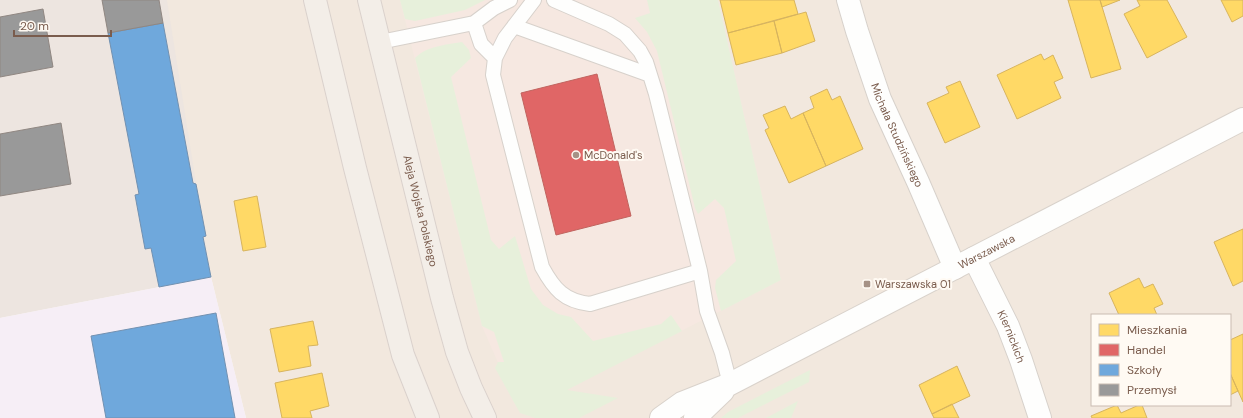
<svg xmlns="http://www.w3.org/2000/svg" width="1243" height="418" viewBox="0 0 1243 418" font-family="'DM Sans',sans-serif">
<style>
.residential{fill:#f2e8de;fill-rule:evenodd}
.commercial{fill:#f6e8e1}
.industrial{fill:#ede5e0}
.education{fill:#f6eef6}
.green{fill:#e7f0db}
.homes{fill:#ffd966;stroke:#d7b45e}
.shops{fill:#e06666;stroke:#c1635e}
.schools{fill:#6fa8dc;stroke:#7291b1}
.industry{fill:#999;stroke:#908782}
.lines{fill:none;stroke-linecap:round;stroke-linejoin:round}
.service-casing{stroke:#d7d1cb;stroke-width:16}
.minor-casing{stroke:#d7d1cb;stroke-width:24}
.secondary-casing{stroke:#d9d2cb;stroke-width:24}
.primary-casing{stroke:#dad1cc;stroke-width:24}
.service{stroke:#fefefd;stroke-width:14}
.minor{stroke:#fefefd;stroke-width:22}
.secondary{stroke:#fefefd;stroke-width:22}
.primary{stroke:#f3eee8;stroke-width:22}
.poi-dot{fill:#a69286;stroke:#fffaf3;stroke-width:1.5}
.labels{text-anchor:middle;stroke-width:4;stroke-linejoin:round;paint-order:stroke}
.street-label{font-size:11px;fill:#7a5c4d;stroke:#fffaf3}
.poi-label{font-size:11px;fill:#7a5c4d;stroke:#fffaf3;text-anchor:start}
</style>
<rect width="100%" height="100%" fill="#f9f5f0"/>
<path class="residential" d="M165 0H1243V418H246L211 277 193 183ZM1092 315H1230V405H1092Z"/>
<path class="commercial" d="M400 0H718L781 280 520 413 482 326Z"/>
<path class="industrial" d="M0 0H167L211 277 0 318Z"/>
<path class="education" d="M211 277 246 418H0V318Z"/>
<path class="green" d="M400 0H485L465 10 415 21 405 19Z
M647 0H718L781 280 721 311 715 288 716 280 736 261 724 208 715 199 698 214 695 208 657 51 647 32 635 18 650 13Z
M462 42 469 50 471 58 451 77 491 240 499 249 515 236 531 289 543 305 558 314 571 317 593 341 661 324 671 315 682 331 567 390 618 398 579 418H535L520 413 495 368 498 362H504L494 332 482 326 415 58C427 46 445 45 462 42Z
M810 370 809 382 738 418H721L728 412Z
M798 401 791 418H766Z"/>
<path class="homes" d="M720 0H794L798 14 728 33Z
M1068 0H1100L1121 69 1091 78Z
M1100 0H1120L1102 7Z
M1137 0H1167L1187 37 1147 58 1124 14 1140 6Z
M1221 0H1243V16L1232 22Z
M806 12 815 41 782 53 774 21Z
M774 21 782 53 736 65 728 33Z
M1041 54 1044 60 1053 55 1063 78 1054 82 1061 98 1017 119 997 75Z
M960 81 980 127 945 143 927 103 949 93 946 87Z
M827 89 832 100 840 96 863 149 826 166 803 113 814 108 810 97Z
M785 106 791 119 803 113 826 166 789 183 765 130 769 128 763 115Z
M257 196 266 247 243 251 234 201Z
M1243 229V281L1233 286 1214 242Z
M1139 278 1144 288 1153 284 1163 304 1154 308 1157 315H1119L1109 293Z
M313 321 318 345 308 346 311 366 279 372 270 329Z
M1243 334V402L1230 373V340Z
M957 366 970 396 932 414 919 385Z
M322 373 329 406 310 411 312 418H282L275 383Z
M1230 373 1238 391 1230 395Z
M952 404 959 418H934L932 414Z
M1117 405 1121 413 1139 405H1142L1147 418H1092L1091 416Z"/>
<path class="shops" d="M597 74 631 216 556 235 521 93Z"/>
<path class="schools" d="M163 23 193 183 196 184 206 236 203 237 211 277 159 287 151 248 145 249 135 195 139 194 108 33Z
M216 313 235 418H106L91 336Z"/>
<path class="industry" d="M102 0H159L163 23 108 33Z
M43 9 53 67 0 77V17Z
M61 123 71 184 0 196V134Z"/>
<g class="lines">
<g class="service-casing">
<path id="service" d="M534 0 505 38 495 58 493 75 542 267C554 289 564 301 590 304L700 271
M554 0 609 24 625 34 640 51 646 62 656 94 700 271 707 311 722 353 730 384
M474 23 481 44 495 58
M514 26 650 75
M380 42 474 23 494 8 510 0"/>
</g>
<g class="minor-casing">
<g id="minor">
<path id="s1" d="M848 0 857 31 880 99 918 182 955 268"/>
<path id="s2" d="M974 258 1008 326 1021 360 1040 418"/>
</g>
</g>
<g class="secondary-casing">
<g id="secondary">
<path id="s3" d="M661 418 682 403 730 384 1243 119"/>
<path d="M695 418 723 391"/>
</g>
</g>
<g class="primary-casing">
<g id="primary">
<path d="M315 0 355 168 403 355 428 418"/>
<path id="s4" d="M369 0 442 298 457 352 471 388 485 418"/>
</g>
</g>
<use href="#service" class="service"/>
<use href="#minor" class="minor"/>
<use href="#secondary" class="secondary"/>
<use href="#primary" class="primary"/>
</g>
<g class="poi-dot">
<circle cx="576" cy="155" r="4"/>
<rect x="863" y="280" width="8" height="8" rx="2"/>
</g>
<g class="labels">
<g class="street-label">
<text dy="4" stroke="none"><textPath href="#s1" startOffset="144">Michała Studzińskiego</textPath></text>
<text dy="4" stroke="none"><textPath href="#s4" startOffset="217">Aleja Wojska Polskiego</textPath></text>
<text dy="4" stroke="none"><textPath href="#s3" startOffset="366">Warszawska</textPath></text>
<text dy="4" stroke="none"><textPath href="#s2" startOffset="87">Kiernickich</textPath></text>
</g>
<g class="poi-label">
<text x="584" y="159">McDonald's</text>
<text x="875" y="288">Warszawska 01</text>
</g>
</g>
<rect x="1091" y="314" width="140" height="92" fill="#fffaf3" stroke="#cabbb1"/>
<rect x="1099" y="324" width="20" height="12" fill="#ffd966" stroke="#cabbb1"/>
<text x="1127" y="334" font-size="12" fill="#7a5c4d">Mieszkania</text>
<rect x="1099" y="344" width="20" height="12" fill="#e06666" stroke="#cabbb1"/>
<text x="1127" y="354" font-size="12" fill="#7a5c4d">Handel</text>
<rect x="1099" y="364" width="20" height="12" fill="#6fa8dc" stroke="#cabbb1"/>
<text x="1127" y="374" font-size="12" fill="#7a5c4d">Szkoły</text>
<rect x="1099" y="384" width="20" height="12" fill="#999999" stroke="#cabbb1"/>
<text x="1127" y="394" font-size="12" fill="#7a5c4d">Przemysł</text>
<path d="M14 30v6h97v-6" fill="none" stroke="#7a5c4d" stroke-width="2"/>
<text x="20" y="30" font-size="12" fill="#7a5c4d" stroke="#fffaf3" stroke-width="3" paint-order="stroke">20 m</text>
</svg>
